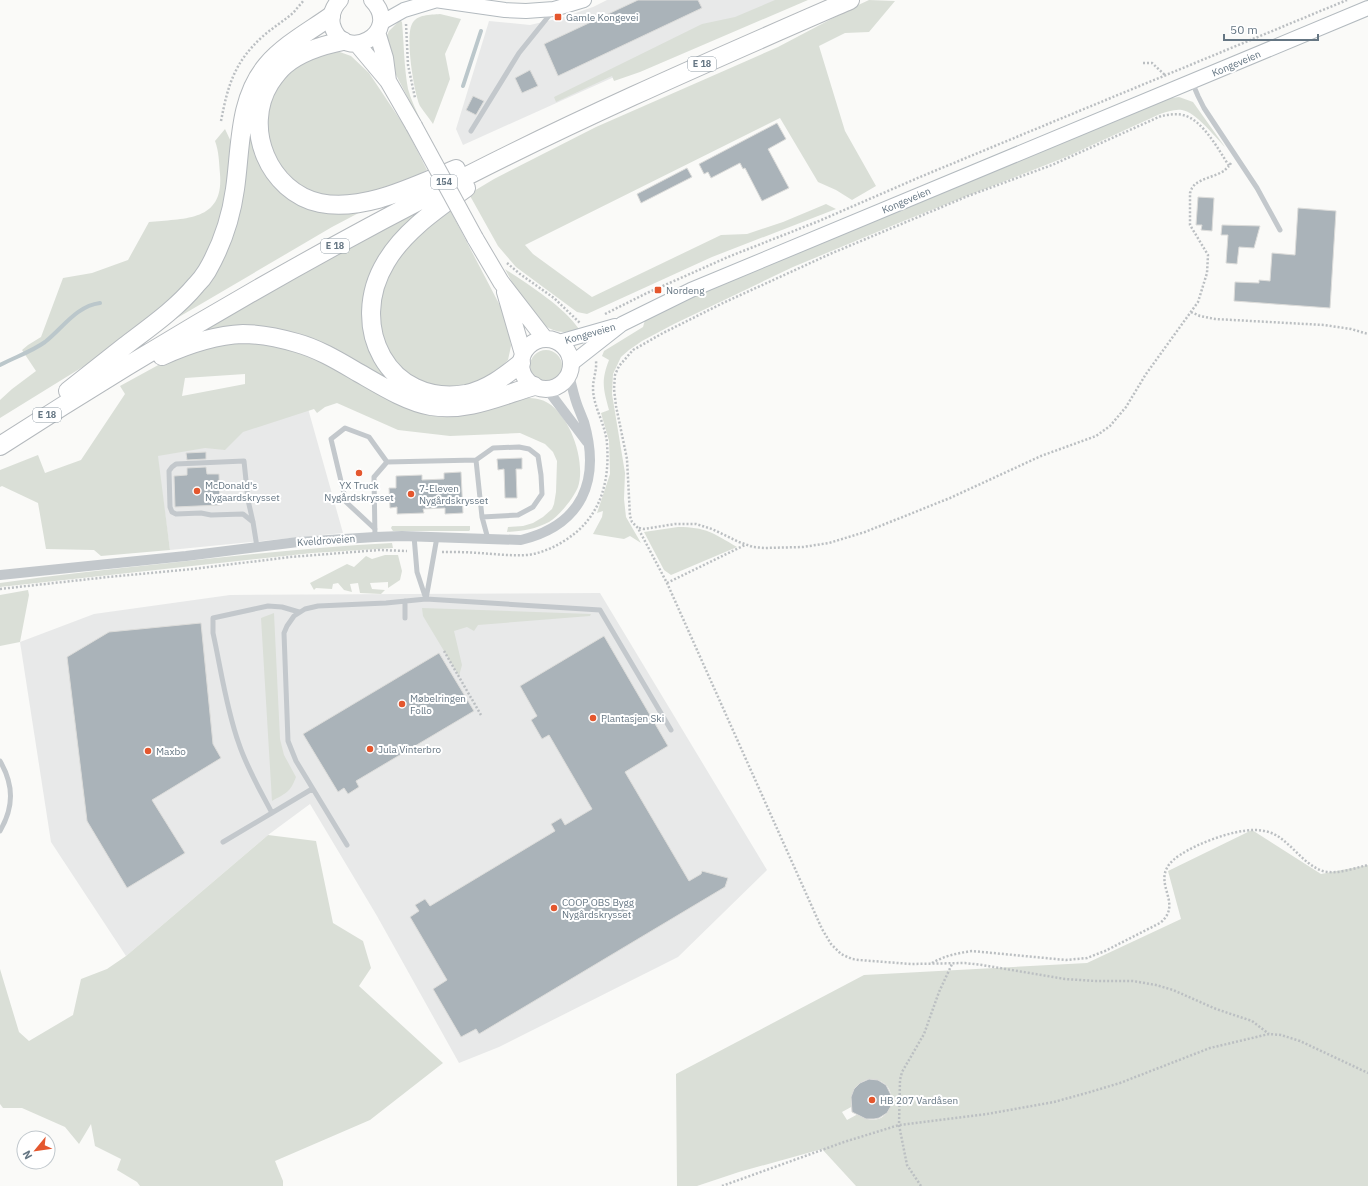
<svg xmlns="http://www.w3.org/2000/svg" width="1368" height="1186" viewBox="0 0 1368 1186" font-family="'IBM Plex Sans',sans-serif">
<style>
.built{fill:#e8e9e9}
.green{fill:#dadfd7;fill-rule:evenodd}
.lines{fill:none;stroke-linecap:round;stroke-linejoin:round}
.stream{stroke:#bbc7cb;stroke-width:4}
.building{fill:#aab3b9;stroke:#dcdcda}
.secondary-casing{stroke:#b3babf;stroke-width:16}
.primary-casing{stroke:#b5babe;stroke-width:18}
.highway-casing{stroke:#b4b9bd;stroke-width:20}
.path{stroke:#bbbfc2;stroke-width:2.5;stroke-dasharray:2 2;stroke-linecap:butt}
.lane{stroke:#c3c8cc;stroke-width:5}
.street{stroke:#c3c8cc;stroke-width:10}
.secondary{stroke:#fff;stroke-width:14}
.primary{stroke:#fff;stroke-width:16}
.highway{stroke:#fff;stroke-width:18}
.primary-bridge-casing{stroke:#b5babe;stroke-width:18;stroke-linecap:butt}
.primary-bridge{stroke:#fff;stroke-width:16}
.poi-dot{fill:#e4572e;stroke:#fff;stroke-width:1.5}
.labels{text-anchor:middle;stroke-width:4;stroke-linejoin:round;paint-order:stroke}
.shield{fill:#fff;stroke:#939fa8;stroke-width:1}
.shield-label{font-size:9px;font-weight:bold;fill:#657683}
.poi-label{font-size:10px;fill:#657683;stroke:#fff;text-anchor:start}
.street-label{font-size:10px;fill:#657683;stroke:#fff}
</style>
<rect width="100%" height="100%" fill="#fafaf8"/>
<path class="built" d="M607 0H788L712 33 463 145 456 129 489 21 530 25 564 17 593 7Z
M307 405 343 533 170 550 157 456Z
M600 593 767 870 678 957 499 1047 459 1063 377 916 310 804 268 835 126 956 51 842 20 642 94 614 230 595Z"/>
<path class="green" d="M775 0H808L640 72 614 81 612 76 556 102 554 97 702 24 735 17Z
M869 0 895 1 869 32 845 33 819 46 845 131 876 186 852 200 836 190 818 182 780 118 525 245 533 254 592 297 721 235 747 234 783 222 826 204 836 209 712 257 587 314 577 312 516 267 498 246 469 194 494 179 596 127 778 47 854 7Z
M440 14 461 19 445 54 450 79 433 124C429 118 424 112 420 106 414 93 405 37 412 24 417 14 430 15 440 14Z
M400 20 402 22C404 44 404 67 408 89 411 100 416 110 421 121H420L394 71 386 38 389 31Z
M337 51 351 56 369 73 407 130 427 170 398 186 343 199 304 191 281 170 265 139 268 102 289 70 303 62Z
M1179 97 1193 102 1225 147C1215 137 1196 112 1182 110 1174 109 1167 112 1160 114L1066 157 906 220 793 267 674 324 642 341 629 350 621 357 613 374 612 394 625 473 624 499 626 517 641 543 630 536 624 539 593 534 602 517 603 511 597 513 610 474 609 441 601 413 609 410C603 388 601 381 609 360L602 356 604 351 643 327 645 320 697 295 854 229 1164 99Z
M225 129 233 146 227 201 218 230 195 278 181 294 102 355 0 418V400L12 389 36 371 22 350 28 345 41 337 63 278 92 273 128 260 149 222C184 218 224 222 220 174 219 162 219 152 215 141Z
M252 132 259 162 265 175 278 190 295 202 370 207 332 227 160 328 208 281 245 134Z
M441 196 368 288 394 381 389 385 324 349 196 332Z
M448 206 508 321 511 346 508 360 495 373 464 388 435 389 410 379 398 367 380 338V288L397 255Z
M505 269C529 285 563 306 579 329 574 330 568 332 563 332 536 332 516 289 505 269Z
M242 343C265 343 291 347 313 356 321 359 328 364 335 368 363 384 398 408 429 415 457 422 500 405 527 398 534 398 542 399 548 403 571 417 586 462 578 487 573 499 559 516 549 522 536 529 522 531 507 532L508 527 523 526 533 523 543 517 552 509 554 504 556 492 557 461 553 452 545 444 520 433 450 436 398 430 337 403 325 407 317 413 314 409 243 432 225 450 205 448 158 456 170 550 101 556 94 550 46 549 38 503 2 486 0 487V470L38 455 45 473 81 460 125 394 120 386 162 363 217 346ZM245 374V384L182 396 185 378Z
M530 366a16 16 0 1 1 32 0a16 16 0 1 1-32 0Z
M392 526H470V530L469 531H393L391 528Z
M678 527C706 527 713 533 737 547L671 575 664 570 644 532Z
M392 543 393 548 312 553 0 587V583C56 575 112 569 169 563 243 555 317 547 392 543Z
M385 555H398L402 571 400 580 388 588V582L370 583 372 589 385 590 381 594 360 593 358 583 350 584 352 592 344 590 338 583 333 584 332 589 316 588 314 590 310 583 347 564 354 567 366 556 372 559Z
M28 590 29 595 20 642 0 646V595Z
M422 608 591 614 590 616 478 625 474 631 467 627 454 631 462 665 459 676 423 616Z
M274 613 280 739 284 755 296 777C290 793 286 793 272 801L261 618Z
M1252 830 1321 874 1368 865V1186H856L822 1149 739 1172 697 1186H677L676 1074 864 975 1087 963 1181 919 1168 871ZM869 1079C908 1079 891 1138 858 1114L847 1120 842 1112 853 1106C854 1091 853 1084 869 1079Z
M268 835 316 841 333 923 363 941 371 968 359 986 443 1063 370 1120 275 1161 283 1181V1186H140L137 1182 117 1170 121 1159 95 1146 91 1124 79 1144 65 1127 22 1108H3L0 1104V969L19 1032 29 1041 73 1015 81 979 107 969 126 956Z"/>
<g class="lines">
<path class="stream" d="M463 86 481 31
M0 365C15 357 31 352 45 342 62 329 76 306 100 303"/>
</g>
<path class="building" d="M638 0H698L702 8 558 76 544 44Z
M530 70 538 86 522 93 515 78Z
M473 96 484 101 476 115 466 110Z
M777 123 786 139 768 149 789 188 762 201 745 168 743 169 740 163 711 178 708 172 704 174 699 164Z
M687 168 692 177 641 203 637 194Z
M1198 197 1214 198 1212 231 1201 230 1202 225H1196Z
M1298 208 1336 211 1330 308 1234 301 1235 282 1259 283V280L1270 281 1272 253 1295 255Z
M1222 225 1260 226 1254 248 1239 247 1237 264 1226 263 1228 235H1221Z
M206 452V459L187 460 186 453Z
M522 458V469H516L517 498H505L504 469 498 470 497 459Z
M206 467 207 474H219L220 505 175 507 174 476 187 475V468Z
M461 472 463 513 445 514V508L423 509 424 513 397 514V507L390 508 389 488H396V476L422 475V480L444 479V473Z
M201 623 213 744 221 758 152 800 185 853 127 888 87 821 67 657 109 632Z
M604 636 668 746 625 772 689 881 701 874 702 871 728 878 725 887 479 1034 476 1029 461 1037 433 989 447 980 410 917 419 911 415 905 425 899 430 906 555 831 551 824 561 818 565 825 592 809 549 735 542 739 531 720 537 716 520 686Z
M439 653 474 711 356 781 359 787 348 794 344 788 338 792 303 734Z
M869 1079 878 1080 886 1085 892 1097 891 1106 887 1113 879 1118 874 1119H866L852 1112 851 1097 854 1089 860 1083Z"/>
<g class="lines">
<g class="secondary-casing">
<path id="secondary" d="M435 0 505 10 526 11 554 9 584 0
M381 23 404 10 437 0
M559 342 615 326
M571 364 622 324 691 290 1368 8"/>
</g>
<g class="primary-casing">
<path id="primary" d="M340 0C333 7 330 15 332 25 343 65 404 33 372 0
M377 32 385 58 388 81
M357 44 388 81 414 126
M475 238 501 282 545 339
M505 292 523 354
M521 364a25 25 0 1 1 50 0a25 25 0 1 1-50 0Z"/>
</g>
<g class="highway-casing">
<path id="highway" d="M343 41C323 45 302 51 285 65 279 70 274 77 270 83 242 128 269 192 320 203 365 212 416 185 456 169
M466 188C437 209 404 231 386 262 347 326 388 407 466 394 487 390 505 376 521 363
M162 356C186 345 217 335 243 334 261 334 280 338 297 343 319 349 340 362 359 373 380 385 407 402 431 406 467 412 500 396 534 386
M68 391C87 376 106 361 125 346 150 327 176 309 196 285 200 281 204 276 207 271 222 245 231 218 235 189 241 148 238 99 267 65 284 45 310 31 331 16
M0 446C141 355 285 270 434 193 569 122 710 61 850 0"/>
</g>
<path class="path" d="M406 24 408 65 415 98
M1143 63H1152L1166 76
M221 121C228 85 234 63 262 37 272 28 284 21 294 12 297 8 301 4 304 0
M1231 163 1229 166C1219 150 1202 119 1183 115 1175 113 1168 115 1161 116L1052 165 968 196 830 254 723 303 663 333 633 350 619 366 615 375 614 389 616 406 627 459 630 516 632 522 638 528 667 583 822 929 831 944 841 954 852 959 859 960 911 964 965 963 982 965 1065 979 1095 981H1133L1156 985 1173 990 1216 1009 1252 1021 1269 1034
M507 263 520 274 554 298 580 323
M1191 312 1200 316 1215 319 1324 325 1351 329 1368 334
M605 314 647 293 728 257 819 221 920 177 1347 0
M639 528 644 529 675 524H696L712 529 739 542 753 547 765 548 803 547 829 543 865 532 950 498 1041 456 1096 436 1110 426 1126 407 1146 374 1198 302 1207 273 1208 255 1190 225V193L1192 188 1195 184 1202 180 1218 174 1224 171 1229 166
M442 552C454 552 467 552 479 553 495 554 511 556 528 555 541 553 553 548 564 541 600 519 610 483 607 444 606 425 593 407 593 388 593 379 597 370 596 361
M667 583 745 545
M0 589 108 577 193 569 290 557 379 550 407 551
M444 651 481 715
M932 963C944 956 958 953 972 951L1066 960 1087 958 1105 951 1160 923C1187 901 1143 879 1180 855 1198 843 1233 830 1254 830 1265 830 1275 833 1283 840 1296 850 1307 866 1323 871 1337 875 1354 868 1368 865
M722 1186 844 1142 899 1125 987 1114 1054 1102 1090 1092 1120 1083 1210 1048 1269 1034 1281 1035 1300 1041 1368 1073
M921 1186 907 1165 899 1125 900 1080 902 1072 924 1034 939 992 952 964"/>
<path class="lane" d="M1192 82 1198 96 1204 108 1257 188 1280 230
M471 131 519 53 552 12
M476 460 493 448 519 447 529 449 538 456 541 475 542 494 533 507 518 515 482 517
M253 522 243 514 211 515 201 513 176 514 172 512 170 507 169 471 172 467 176 464 244 461 248 500 253 522 257 547
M375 529 346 502 331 439 345 428 369 437 387 462
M414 536 417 572 426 599 437 537
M375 537 374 477 387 462 476 460 482 517 488 539
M405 601V618
M0 761C14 785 14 807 0 831
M272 813C260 790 247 768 239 744 226 708 221 669 213 633V618L268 606 282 607 299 612
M223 842 312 789
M347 845 296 761 288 741 284 633 287 626 294 616 305 609 318 606 386 603 426 599 600 610 671 730"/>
<path class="street" d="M547 389 587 442
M0 575 186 556 298 542 375 537 402 536 521 540C582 525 601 481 584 422 582 417 580 412 578 407 574 397 572 386 569 375"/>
<use href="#secondary" class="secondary"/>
<use href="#primary" class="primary"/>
<use href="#highway" class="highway"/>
<g class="primary-bridge-casing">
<path id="primary-bridge" d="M414 126 475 238"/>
</g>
<use href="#primary-bridge" class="primary-bridge"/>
</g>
<g class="poi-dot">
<rect x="554" y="13" width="8" height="8" rx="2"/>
<rect x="654" y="286" width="8" height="8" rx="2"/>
<circle cx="359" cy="473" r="4"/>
<circle cx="197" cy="491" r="4"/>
<circle cx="411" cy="494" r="4"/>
<circle cx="402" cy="704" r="4"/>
<circle cx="593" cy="718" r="4"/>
<circle cx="370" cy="749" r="4"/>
<circle cx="148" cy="751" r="4"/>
<circle cx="554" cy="908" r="4"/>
<circle cx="872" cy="1100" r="4"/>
</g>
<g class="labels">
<g class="shield">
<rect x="688" y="57" width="28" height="14" rx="3"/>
<rect x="431" y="175" width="26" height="14" rx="3"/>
<rect x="321" y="239" width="28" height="14" rx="3"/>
<rect x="33" y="408" width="28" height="14" rx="3"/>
</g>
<g class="shield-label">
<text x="702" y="67">E 18</text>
<text x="444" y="185">154</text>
<text x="335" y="249">E 18</text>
<text x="47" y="418">E 18</text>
</g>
<g class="poi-label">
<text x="566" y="21">Gamle Kongevei</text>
<text x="666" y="294">Nordeng</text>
<text x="205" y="489">McDonald's<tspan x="205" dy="12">Nygaardskrysset</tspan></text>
<text x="359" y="489" text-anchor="middle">YX Truck<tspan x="359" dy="12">Nygårdskrysset</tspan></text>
<text x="419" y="492">7-Eleven<tspan x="419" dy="12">Nygårdskrysset</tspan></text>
<text x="410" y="702">Møbelringen<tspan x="410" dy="12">Follo</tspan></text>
<text x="601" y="722">Plantasjen Ski</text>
<text x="378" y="753">Jula Vinterbro</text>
<text x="156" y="755">Maxbo</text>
<text x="562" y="906">COOP OBS Bygg<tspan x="562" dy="12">Nygårdskrysset</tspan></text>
<text x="880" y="1104">HB 207 Vardåsen</text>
</g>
<g class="street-label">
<text transform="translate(1236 63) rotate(-23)" y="4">Kongeveien</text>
<text transform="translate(906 200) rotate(-23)" y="4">Kongeveien</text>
<text transform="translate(590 333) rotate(-16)" y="4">Kongeveien</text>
<text transform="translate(326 540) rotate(-4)" y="4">Kveldroveien</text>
</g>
</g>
<g transform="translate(36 1150) rotate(241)"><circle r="19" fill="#ffffff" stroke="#c1c8cd"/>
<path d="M0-3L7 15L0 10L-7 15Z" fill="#e4572e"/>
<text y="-6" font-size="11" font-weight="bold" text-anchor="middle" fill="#657683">N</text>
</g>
<path d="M1224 34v6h94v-6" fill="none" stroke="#657683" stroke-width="2"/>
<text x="1230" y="34" font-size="12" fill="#657683" stroke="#ffffff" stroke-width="3" paint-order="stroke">50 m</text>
</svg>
